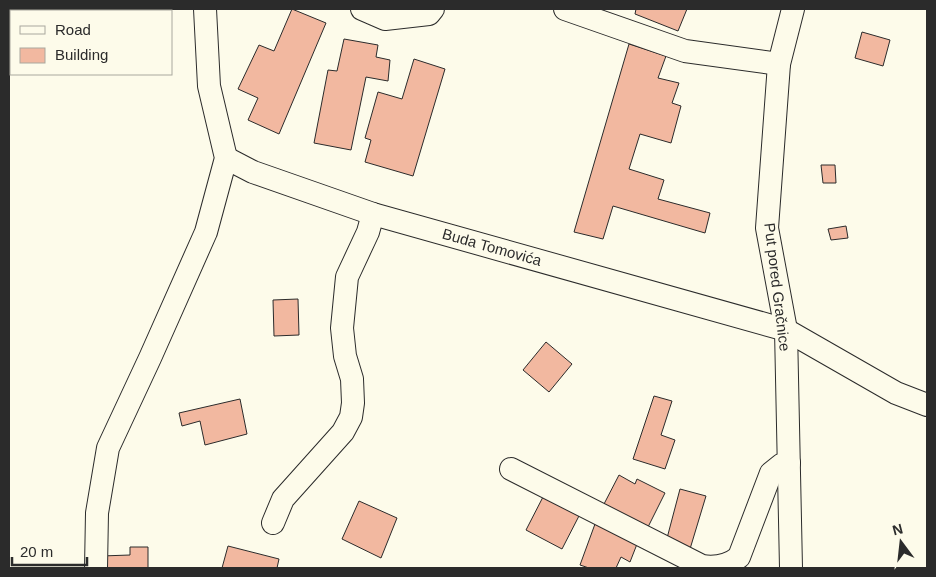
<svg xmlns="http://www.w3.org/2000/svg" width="936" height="577" viewBox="0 0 936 577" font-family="Helvetica,sans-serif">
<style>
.building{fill:#f2b8a0;stroke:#2b2b2b}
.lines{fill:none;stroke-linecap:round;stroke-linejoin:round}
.minor-casing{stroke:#2b2b2b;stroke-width:24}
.minor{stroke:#fdfbea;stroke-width:22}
.labels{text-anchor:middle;stroke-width:4;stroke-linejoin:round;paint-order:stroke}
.street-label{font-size:15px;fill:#2b2b2b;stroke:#fdfbea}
</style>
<rect width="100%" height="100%" fill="#fdfbea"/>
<path class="building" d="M292 9 326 23 279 134 248 120 258 98 238 89 259 45 274 51Z
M636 9H687L678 31 635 14Z
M862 32 890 40 883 66 855 58Z
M344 39 378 45 376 57 390 60 388 81 366 77 351 150 314 143 328 70 337 71Z
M629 44 666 56 658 78 679 83 672 103 681 106 671 143 640 134 629 169 664 180 658 199 710 213 705 233 613 206 603 239 574 232Z
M414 59 445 69 413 176 365 162 371 140 365 138 378 92 402 99Z
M821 165H835L836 183H823Z
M846 226 848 238 831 240 828 229Z
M298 299 299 335 274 336 273 300Z
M546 342 572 364 549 392 523 370Z
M654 396 672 401 661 435 675 440 665 469 633 459Z
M240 399 247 434 205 445 200 421 182 426 179 413Z
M619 475 635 484 637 479 665 493 648 527 604 504Z
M680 489 706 496 690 549 666 542Z
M544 495 580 514 562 549 526 530Z
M359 501 397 518 381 558 342 539Z
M595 524 639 539 630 562 621 557 616 568H589L580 565Z
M228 546 279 559 277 568H222Z
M130 547H148V568H101V556L130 555Z"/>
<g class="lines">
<g class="minor-casing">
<g id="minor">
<path d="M362 9 385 19 429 14 433 9"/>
<path d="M565 9 685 51 779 64"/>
<path id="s1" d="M226 158 253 172 373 214 786 330 896 393 927 405"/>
<path d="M511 469 702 566C716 568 728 566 739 557L771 473 781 465 789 463"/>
<path d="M273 523 283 499 343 432 351 417 353 403 352 379 345 356 342 328 347 277 368 232 373 214"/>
<path d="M96 568 97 513 108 448 150 358 206 232 226 158 209 86 205 9"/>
<path d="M791 568 786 330 767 228 779 64 793 9"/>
</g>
</g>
<use href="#minor" class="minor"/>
</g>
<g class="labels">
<g class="street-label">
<text dy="5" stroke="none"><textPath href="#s1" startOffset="281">Buda Tomovića</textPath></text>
<text transform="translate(777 287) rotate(83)" y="5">Put pored Gračnice</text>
</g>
</g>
<rect width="936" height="577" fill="none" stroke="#2b2b2b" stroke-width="20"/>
<rect x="10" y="10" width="162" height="65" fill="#fdfbea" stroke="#a9a89e"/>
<rect x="20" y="26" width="25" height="8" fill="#fdfbea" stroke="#a9a89e"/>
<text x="55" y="35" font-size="15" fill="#2b2b2b">Road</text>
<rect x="20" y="48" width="25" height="15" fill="#f2b8a0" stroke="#a9a89e"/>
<text x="55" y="60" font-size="15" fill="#2b2b2b">Building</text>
<g transform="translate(901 542) rotate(345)" stroke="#fdfbea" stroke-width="4" paint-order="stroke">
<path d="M0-4L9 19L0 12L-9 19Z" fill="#2b2b2b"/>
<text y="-8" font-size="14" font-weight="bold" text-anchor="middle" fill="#2b2b2b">N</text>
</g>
<path d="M12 557v8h75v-8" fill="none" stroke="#2b2b2b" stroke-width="2.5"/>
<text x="20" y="557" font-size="15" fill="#2b2b2b" stroke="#fdfbea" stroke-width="4" paint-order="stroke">20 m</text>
</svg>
